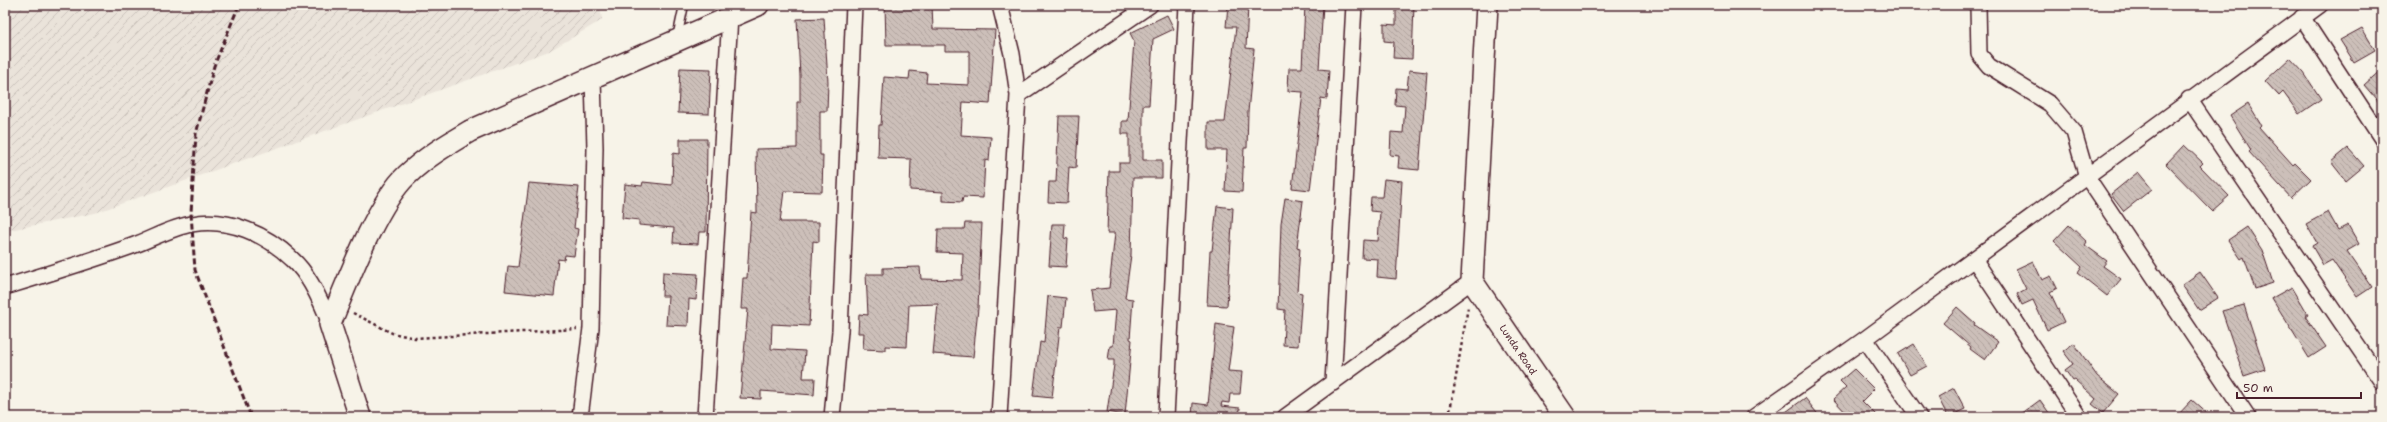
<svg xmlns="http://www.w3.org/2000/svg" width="2387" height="422" viewBox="0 0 2387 422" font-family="'Shantell Sans',sans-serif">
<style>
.industrial{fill:url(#industrial-furrows)}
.building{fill:url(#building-back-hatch);stroke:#4a1f2b}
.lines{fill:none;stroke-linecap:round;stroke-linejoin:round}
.lane-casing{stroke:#4a1f2b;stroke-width:11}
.street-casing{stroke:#4a1f2b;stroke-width:18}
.secondary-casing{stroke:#4a1f2b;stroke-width:24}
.path{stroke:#4a1f2b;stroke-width:2.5;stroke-dasharray:3 3;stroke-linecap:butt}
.lane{stroke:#f7f3e8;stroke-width:8}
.street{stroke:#f7f3e8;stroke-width:15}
.secondary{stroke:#f7f3e8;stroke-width:21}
.rail{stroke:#4a1f2b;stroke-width:3;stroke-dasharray:6 3;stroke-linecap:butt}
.labels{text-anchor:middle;stroke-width:3;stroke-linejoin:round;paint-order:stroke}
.street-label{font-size:10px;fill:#4a1f2b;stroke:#f7f3e8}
</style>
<defs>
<pattern id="industrial-furrows" width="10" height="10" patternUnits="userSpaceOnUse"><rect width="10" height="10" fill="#eae3da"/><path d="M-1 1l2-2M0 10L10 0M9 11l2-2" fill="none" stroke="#cac2bb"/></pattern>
<pattern id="building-back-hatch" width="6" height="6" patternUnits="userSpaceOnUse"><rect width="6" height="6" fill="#ccbfb9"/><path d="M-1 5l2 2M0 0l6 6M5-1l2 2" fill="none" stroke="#b1a49f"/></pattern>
</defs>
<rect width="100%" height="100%" fill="#f7f3e8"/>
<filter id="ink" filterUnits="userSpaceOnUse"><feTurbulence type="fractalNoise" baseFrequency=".025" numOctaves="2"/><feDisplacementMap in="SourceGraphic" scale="8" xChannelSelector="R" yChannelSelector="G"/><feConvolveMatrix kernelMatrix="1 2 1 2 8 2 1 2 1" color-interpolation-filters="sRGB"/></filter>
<g filter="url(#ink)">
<path class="industrial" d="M5 5H600L602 20 549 51 95 213 5 231Z"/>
<path class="building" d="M885 5H932L933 29 995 30 990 104 963 102 961 135 991 137 989 161 985 160 983 198 963 197 962 202 943 201V192L910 190 911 159 878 158 879 125H881L884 77 909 79 910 71 927 73 926 83 969 85V51H945V45H886Z
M1228 5H1248L1246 48 1254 49 1248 112 1247 148H1244L1242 192 1225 191 1227 150H1208V122H1225L1236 27H1226Z
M1305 5H1323L1319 69 1329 70 1327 99 1321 98 1310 190 1292 188 1303 92 1288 91 1289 68H1302Z
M1396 5H1414L1412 59 1393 58 1394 42 1384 41V24L1396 25Z
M1167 15 1174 29 1153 39 1149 105H1143V160H1162V178H1133L1131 255 1125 298 1133 299 1130 339 1132 340 1125 415 1107 412 1114 365V360H1108L1110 346H1113L1116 310 1093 312 1090 290 1109 288 1115 233H1107L1109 171H1119V163H1129V134H1122V121H1128L1134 41 1130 33Z
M824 18 828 82 827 111H820V155H823L822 192 784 191 780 222H819V242L813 241 809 326 772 324 771 349 805 351 803 378H815L814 395 761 391V399L740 398 748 309H741L743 278H747L751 212 757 213 756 149 797 148V102H800V76L797 19Z
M2362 28 2375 50 2354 62 2340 40Z
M2290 58 2304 73 2321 99 2299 114 2283 92 2279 96 2265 81Z
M680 68 711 69 709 114 678 113Z
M2382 69V106L2364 85Z
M1409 70 1427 72 1419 170 1398 168 1399 156 1390 155 1391 132 1403 133 1405 106 1395 105 1396 88 1407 89Z
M2248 104 2261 125 2259 127 2293 165 2295 163 2311 179 2291 198 2249 152 2251 150 2230 116Z
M1059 116H1079L1076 168 1069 167 1067 203 1048 202 1049 182H1056Z
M680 139H707L706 232H699L698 244 673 243 674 228 639 225V220L622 218 625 184 642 186 643 182 672 185 673 153 680 154Z
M2184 145 2203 163 2200 166 2229 196 2212 211 2166 164Z
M2348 148 2364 166 2346 181 2331 162Z
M2138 172 2152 189 2124 211 2111 194Z
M1384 179 1402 181 1396 279 1377 277 1378 259 1362 258 1363 240 1378 241 1380 212 1370 211 1371 197H1382Z
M529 183 579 187 574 228 578 229 574 256 565 255 564 260 558 259 554 296 505 291 508 266 518 267Z
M1285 198 1303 201 1297 247 1300 248 1297 292 1302 293 1298 346 1283 345 1285 310 1278 309 1281 224Z
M1217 206 1233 208 1227 306 1207 305 1210 251H1212Z
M2328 212 2338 230 2348 225 2359 244 2347 251 2372 287 2357 297 2332 260 2323 265 2312 246 2317 243 2306 224Z
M965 223H982L978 308 973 357 933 354 938 304 909 305 907 347 885 346V350L863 349 864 333H858L859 314 868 315 866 274H883V268L920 267 921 279 962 280 963 253 937 252 938 229H964Z
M1052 224H1065L1064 238 1068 239 1066 267 1049 266Z
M2069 225 2087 242 2085 245 2107 261 2103 266 2121 279 2107 296 2078 273 2082 267 2054 241Z
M2247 227 2262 250 2273 283 2255 289 2244 257 2241 259 2228 240Z
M2033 261 2042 280 2051 276 2057 288 2050 292 2064 322 2047 330 2033 300 2022 305 2017 294 2026 289 2016 269Z
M663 272 698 274 696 300 689 299 688 326 666 325 668 296H662Z
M2200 272 2218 298 2199 310 2182 285Z
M2292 287 2308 314 2305 316 2326 347 2309 358 2272 298Z
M1048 296 1066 298 1063 327H1060L1052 398 1033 396 1040 342 1044 343Z
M2244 305 2265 369 2244 376 2222 311Z
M1957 307 1975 323 1974 325 1998 342 1985 360 1970 349 1971 347 1943 323Z
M1216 324 1234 327 1228 371 1242 372 1240 394H1230L1229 403 1222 402 1221 406 1240 408 1239 417H1192L1193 403 1208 405Z
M2074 343 2097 376 2119 394 2103 413 2092 404 2096 399 2075 380 2073 381 2065 370 2073 364 2063 351Z
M1914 344 1927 366 1910 375 1898 354Z
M1854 369 1874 389 1862 401 1878 417H1850L1833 399 1846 387 1840 381Z
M1954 388 1965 409 1948 417 1938 397Z
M1805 398 1820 417H1779Z
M2040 400 2052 417H2017Z
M2192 400 2211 417H2176Z"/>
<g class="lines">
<g class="lane-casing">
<path id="lane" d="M677 38 684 5"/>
</g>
<g class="street-casing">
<path id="street" d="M1000 5 1012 54 1018 95
M1978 5 1979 54 1989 66 2050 104 2074 132 2087 177 2248 417
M2302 17 2382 139
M2189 99 2382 382
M1974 259 2079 417
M5 287C48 274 90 261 132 246 152 239 172 227 192 224 228 217 266 234 292 259 309 274 322 303 330 324
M1865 339 1919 417
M1333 383 1354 5
M580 417 591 328 595 148 593 78
M705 417 730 17
M832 417 840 331 854 5
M999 417 1018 95 1150 5
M1166 417 1187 5
M1285 417 1472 281
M1754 417 1865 339 2320 5"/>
</g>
<g class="secondary-casing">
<g id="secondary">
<path id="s1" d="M1487 5 1472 281 1565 417"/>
<path d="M360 417 330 324C347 283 376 204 407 175 426 157 448 144 470 131L758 5"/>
</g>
</g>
<path class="path" d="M353 313 392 333 415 338 577 329
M1449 417 1468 307"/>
<use href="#lane" class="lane"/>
<use href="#street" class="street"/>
<use href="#secondary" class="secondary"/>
<path class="rail" d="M239 5 214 66 196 134 191 213 195 270 251 417"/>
</g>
</g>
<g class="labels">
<g class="street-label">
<text dy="4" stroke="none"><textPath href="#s1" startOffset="359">Lunda Road</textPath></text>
</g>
</g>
<rect width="2387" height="422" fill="none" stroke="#f7f3e8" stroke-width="20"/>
<rect x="10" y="10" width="2367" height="402" fill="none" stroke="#4a1f2b" stroke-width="1.5" filter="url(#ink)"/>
<path d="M2237 392v6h124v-6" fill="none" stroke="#4a1f2b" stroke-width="2"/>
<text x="2243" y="392" font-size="12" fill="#4a1f2b" stroke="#f7f3e8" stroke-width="3" paint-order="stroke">50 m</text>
</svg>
